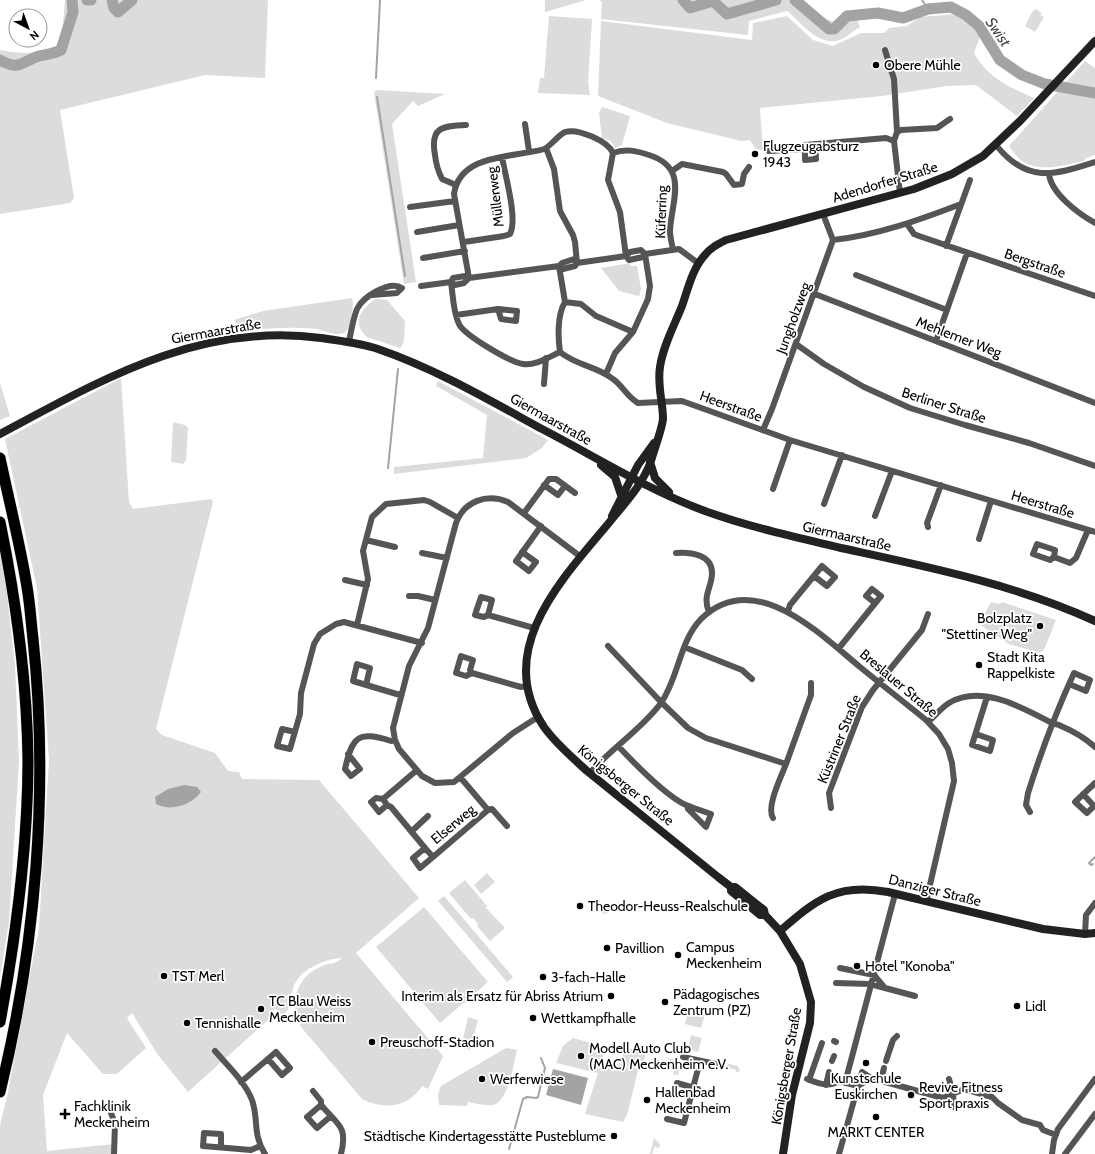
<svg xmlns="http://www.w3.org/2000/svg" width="1095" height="1154" viewBox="0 0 1095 1154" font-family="Cabin,sans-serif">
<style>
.green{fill:#dcdcdc}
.water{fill:#a3a3a3}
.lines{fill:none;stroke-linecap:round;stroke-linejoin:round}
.stream{stroke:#a3a3a3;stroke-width:2}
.river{stroke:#a3a3a3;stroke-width:11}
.highway-casing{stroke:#dbdbdb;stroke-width:12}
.street{stroke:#555;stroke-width:6}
.secondary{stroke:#222;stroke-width:8}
.highway{stroke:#000;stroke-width:11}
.poi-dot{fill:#000;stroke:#fff;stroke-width:1.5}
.labels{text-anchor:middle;stroke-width:3.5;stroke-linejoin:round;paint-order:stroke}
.poi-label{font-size:14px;fill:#000;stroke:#fff;text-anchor:start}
.street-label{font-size:14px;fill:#000;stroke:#fff}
.water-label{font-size:15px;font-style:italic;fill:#444;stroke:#fff}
</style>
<rect width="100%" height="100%" fill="#fff"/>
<path class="green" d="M65 0H268L265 78 205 75 60 110 74 198 70 203 0 214V50C15 53 49 57 59 43 63 36 64 9 65 0Z
M545 0H586L545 12Z
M599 0H803C812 8 825 25 838 20 844 18 848 14 855 13L860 27C854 30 848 36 842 39 820 49 802 23 787 11L749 21 748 35 601 19 602 2Z
M1036 9 1042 13 1040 15 1044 17 1035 32 1025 26 1032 12Z
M957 14 981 34 974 53C989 79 1008 86 1034 98L1017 116 976 85 947 86 882 96 760 108 763 151 755 148 750 140 741 141 667 123 598 96 601 21 752 40 753 23 787 16 813 40 833 46 861 33H884L889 28 907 26 920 17Z
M549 16 592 19 588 82 590 95 538 93 540 78H544Z
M1085 61 1095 68V155L1086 158 1084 161C1065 165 1040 173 1022 161 1017 158 1013 151 1009 146Z
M376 90 445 94 418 106 413 101 392 124 416 282 404 284 374 93Z
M602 107 630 116 622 145 615 148 611 141 602 138 599 113Z
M630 263V266H637L641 289 639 296 619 291 601 268Z
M352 298C355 304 350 331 344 333 336 336 325 331 317 329 291 326 265 329 239 331L234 320 263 311Z
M376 299 387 300 405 321C404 329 406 343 400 348L367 337C351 323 361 308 376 299Z
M121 378 129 502 133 509 211 499 213 502 156 729 162 735 215 753 228 771 239 772 242 779 319 780 419 898 356 953 443 1056 428 1089 422 1086C408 1108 383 1110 362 1099L301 1027C289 1005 295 978 320 967 329 962 334 966 342 958 324 959 298 970 293 989 290 1002 292 1008 281 1017L275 1008 268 1020 188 1092 158 1055 132 1013 127 1018 146 1048 117 1074H103L67 1033 43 1095 47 1151 113 1144 112 1154H0V1125L8 1092 39 927 49 761 37 588 5 439Z
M438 381 548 440 542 448 526 458 394 474V467L483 458 487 415 436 386Z
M0 383 10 416 0 420Z
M173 422 185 425 188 428 186 460 183 464 171 462Z
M0 554 5 578 15 664 19 762 9 922 0 977Z
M991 602 1000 604 1002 602 1056 620 1044 650 1039 653 1009 644 979 624Z
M487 873 495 882 481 894 474 885Z
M465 880 487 906 486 908 505 928 490 941 477 926 478 924 473 918 471 919 449 893Z
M444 896 513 977 507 982 438 901Z
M600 909a5 5 0 1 1 10 0a5 5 0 1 1-10 0Z
M424 907 488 982 440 1023 376 947Z
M690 1006 706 1011 701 1028 685 1024Z
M468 1017 478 1020 470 1050 461 1048Z
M691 1035 702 1038 698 1052 688 1049Z
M573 1038 605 1047 602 1059 620 1065 625 1047 646 1053 641 1071 638 1070 627 1115 623 1122 585 1114 598 1073 556 1063 563 1046Z
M506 1048 517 1050C514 1063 508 1102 493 1105 485 1106 475 1103 468 1102L467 1106 439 1105 438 1094 441 1086Z
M664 1057 675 1060 680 1068 678 1075 673 1074 675 1065 673 1061Z
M729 1064 738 1066 740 1071 735 1073 736 1070 729 1068 728 1071 727 1070 725 1066Z
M654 1138 660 1144 659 1148 654 1147 653 1153 650 1154Z"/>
<path class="water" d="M184 785 197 787 201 792C191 805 171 812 156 804L155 797 168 789Z
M553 1069 588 1078 581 1105 546 1095Z"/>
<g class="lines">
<path class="stream" d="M922 0 928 9
M376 78 380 0
M377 97 405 276
M388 468 398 369
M1093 864 1091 865 1089 863 1095 857
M509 1149 523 1099 527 1097 536 1098 538 1097 545 1068 541 1058"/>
<path class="river" d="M87 0H91
M112 0 114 8 118 12 132 0
M683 0 690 8 713 1 727 14 776 0
M795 0 829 29H834L847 16 878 13 903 18 928 9 951 7 966 15 979 26 1000 60 1022 75 1045 84 1095 93
M0 60C21 71 20 62 39 56 47 54 53 54 61 50L73 12 72 0"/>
<g class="highway-casing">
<path id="highway" d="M0 458C9 501 20 544 27 587 30 604 31 622 33 639 49 788 36 946 0 1092
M0 522C16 600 27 680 28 760 28 847 16 936 0 1022"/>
</g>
<path class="street" d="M885 50 894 79 897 132 894 141 900 193
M525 124 529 151
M897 132 901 130 937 128 950 119
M996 145C1027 184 1054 175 1095 162
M546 148 554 169 560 211 573 235 575 242 577 263
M805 149V160L816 159 815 144
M769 151 805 149V145L886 138 894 141
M613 153C626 148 636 151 649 155 690 168 671 202 670 231 670 237 672 244 673 250
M613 153 608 180 620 212 626 256
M672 171 682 164 723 172 726 174 734 185 742 184 744 174 749 167
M1049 173C1050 193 1079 214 1095 223
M456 185 442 179C438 171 436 164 435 155 430 128 441 126 466 125
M410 207 455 201
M907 224 914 234 919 236 1095 296
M417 232 459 225
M833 240C878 235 919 220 961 204
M464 242 504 236 510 234C518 219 505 175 502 157
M946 246 970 180
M626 256 629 260 643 257 645 254 679 249 698 263
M423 258 465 251
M559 266 565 302C557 315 558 338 560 352
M559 266 563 269 575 266 577 263
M856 275 947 310
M469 278 454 194C460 153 514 158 544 149 550 147 557 136 565 132 578 128 608 141 613 153
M451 282C453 295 453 312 459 324 464 335 510 362 523 364 535 366 549 357 560 352
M451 282 455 285 464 283 469 278
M421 286 451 282 453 278 465 276 469 278 559 266 562 263 574 259 577 263 626 256 630 252 641 250 645 254
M815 294 1095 403
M565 302 581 304 596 316 633 332
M456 315 498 309 517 311 516 321 501 319 498 309
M936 341 967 253
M349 342C351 331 353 319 357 309 363 297 389 280 402 288L397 293 372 295
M796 344 824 364 864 387 910 408 965 425 1029 443 1095 466
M560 352C577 366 597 366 613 379 623 386 627 397 638 403L682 401 790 440 1095 532
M606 374 615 353 633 332 648 299 650 286 645 254
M544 384 546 358
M763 430 772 409 833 240 823 214
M544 485 558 495 565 486
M773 489 790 440
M824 504 842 455
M524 513 549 479H556L575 493
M875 516 892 471
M928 527 927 523 941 485
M979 539 991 501
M366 540 395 547
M522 552 536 562 529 571 516 561 541 526
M422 553 447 558
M676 553C690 552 712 554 712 573 712 588 702 595 709 612
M1054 557 1055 550 1037 544 1033 554 1050 560 1054 557 1070 563 1076 558 1088 530
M345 580 367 585
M409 596H418L435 600
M788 611 790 605 822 566 835 577 827 586 814 576
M488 615 492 600 481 597 475 615 484 617 488 615 534 628
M357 625 368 579 363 551 372 517 386 504 424 500 430 502 458 518
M608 646 661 702 688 728 706 738 786 764C781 777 766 807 773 818
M684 647 742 670 752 679
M839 648 881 596 872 589 866 596 875 603
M472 673 470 670 473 660 461 656 456 673 466 676 472 673 521 687 528 686
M366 685 370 668 357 664 353 681 400 695
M538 717 513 733 454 782 435 783 422 776 399 749 395 740 393 728 409 666 428 628 456 523C464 501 487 493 508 502L581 557
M928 722C935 716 941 708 949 703 981 684 1021 707 1050 722 1053 724 1058 724 1061 726 1073 731 1085 738 1095 747
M295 732 282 729 277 746 290 749 300 714 301 693 314 644 320 634 336 624 344 622 422 643
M976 734 993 740 990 751 972 745 987 697
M618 746C634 763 670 801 691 807L688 809 706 827 711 814 691 807
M348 754 360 769 351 776 345 769C352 737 358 730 391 741L395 740
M786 764 811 695V683
M590 773C611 748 641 730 661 703 679 677 679 642 701 619 754 567 820 634 860 667 882 685 904 702 926 720L939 734 948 749 952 763 954 781 926 902
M460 777 488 810 492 809 507 826
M1083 794 1094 806 1087 813 1075 802 1095 783
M383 799 387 805 379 812 371 802 376 798 383 799 417 770
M387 805 391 807 425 848 413 858 420 868 433 857 425 848
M831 808 829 793 862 707 873 690 922 630 928 614
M1030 812 1026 805 1028 793C1041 752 1056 712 1074 673L1090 680 1086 691 1069 684
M412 831 428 816
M433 857 488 810
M1085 934 1086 915 1095 903
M840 968 874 975 884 987
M836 983 870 984 915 996
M834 1041 836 1042
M215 1051C228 1066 245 1082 252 1100 259 1120 252 1133 265 1154
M683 1057 720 1065
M832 1061 834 1056
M886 1061 893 1040 897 1036
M807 1079C818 1083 828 1088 839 1081L858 1086 862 1072 871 1078 943 1098 964 1089 992 1097 998 1103 1022 1120 1040 1125 1043 1130 1056 1135
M949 1079 953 1093 954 1107
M809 1080 822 1043
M881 1080 884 1068
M241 1082 276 1052 290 1068 282 1075 268 1059
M677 1083 698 1089
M845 1083 894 898
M826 1085 829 1072
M313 1091 321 1101V1105
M110 1110 115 1124 114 1154
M331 1116 317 1128 307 1117 321 1105C338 1125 348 1126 341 1154
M667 1119 684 1123 700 1061
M221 1147V1134L204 1133 203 1146 251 1150 260 1146
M839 1154 858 1086 871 1078
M1052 1154 1054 1140 1058 1129 1095 1079
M1065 1154 1095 1114"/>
<path class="secondary" d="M0 434C103 379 199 322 321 338 340 341 360 343 378 349 436 369 489 400 542 429 596 457 648 490 705 511 749 527 795 537 841 548 928 567 1014 584 1095 621
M650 462 655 478 669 492
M601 465 615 477 621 495
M612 516 638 465 654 443
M731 887V891L760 915H765
M780 931C816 900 837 882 888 892L1043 929 1085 934 1095 933
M783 1154 792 1095 810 1023 811 1002 800 964 780 931 765 915 764 910 735 887H731L718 877 587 771C572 757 556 744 544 727 493 651 561 580 608 524 624 504 642 486 651 461 654 450 662 429 663 419 663 402 657 385 660 367 663 346 674 326 682 306 688 289 692 270 704 256 710 248 718 244 726 240L914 189 952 174 983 156 1020 121 1095 41"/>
<use href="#highway" class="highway"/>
</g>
<g class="poi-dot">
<circle cx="876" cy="65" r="4"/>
<circle cx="755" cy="154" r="4"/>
<circle cx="1040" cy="626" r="4"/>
<circle cx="979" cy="665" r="4"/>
<circle cx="580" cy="906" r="4"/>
<circle cx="607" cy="948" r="4"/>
<circle cx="678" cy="955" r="4"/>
<circle cx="857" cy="966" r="4"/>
<circle cx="164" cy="976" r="4"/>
<circle cx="543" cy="977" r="4"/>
<circle cx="611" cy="996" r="4"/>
<circle cx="665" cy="1002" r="4"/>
<circle cx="1017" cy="1006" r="4"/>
<circle cx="261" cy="1009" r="4"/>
<circle cx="533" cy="1018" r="4"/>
<circle cx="187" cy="1023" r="4"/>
<circle cx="372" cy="1042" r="4"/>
<circle cx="581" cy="1056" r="4"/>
<circle cx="866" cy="1063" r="4"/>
<circle cx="482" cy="1079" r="4"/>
<circle cx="911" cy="1095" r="4"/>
<circle cx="647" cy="1100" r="4"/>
<path d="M63 1108h4v4h4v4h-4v4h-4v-4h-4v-4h4z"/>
<circle cx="876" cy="1117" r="4"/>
<circle cx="614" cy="1136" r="4"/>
</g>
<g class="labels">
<g class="poi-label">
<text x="884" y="70">Obere Mühle</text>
<text x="763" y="151">Flugzeugabsturz<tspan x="763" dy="16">1943</tspan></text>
<text x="1032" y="623" text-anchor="end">Bolzplatz<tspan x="1032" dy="16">"Stettiner Weg"</tspan></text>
<text x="987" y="662">Stadt Kita<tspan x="987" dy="16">Rappelkiste</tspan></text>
<text x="588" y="911">Theodor-Heuss-Realschule</text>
<text x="686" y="952">Campus<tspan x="686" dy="16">Meckenheim</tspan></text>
<text x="615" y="953">Pavillion</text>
<text x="865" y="971">Hotel "Konoba"</text>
<text x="172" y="981">TST Merl</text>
<text x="551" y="982">3-fach-Halle</text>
<text x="673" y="999">Pädagogisches<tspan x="673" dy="16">Zentrum (PZ)</tspan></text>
<text x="603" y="1001" text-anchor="end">Interim als Ersatz für Abriss Atrium</text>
<text x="269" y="1006">TC Blau Weiss<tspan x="269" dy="16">Meckenheim</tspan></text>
<text x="1025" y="1011">Lidl</text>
<text x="541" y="1023">Wettkampfhalle</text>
<text x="195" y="1028">Tennishalle</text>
<text x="380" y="1047">Preuschoff-Stadion</text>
<text x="589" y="1053">Modell Auto Club<tspan x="589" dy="16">(MAC) Meckenheim e.V.</tspan></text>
<text x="866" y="1083" text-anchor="middle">Kunstschule<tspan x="866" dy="16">Euskirchen</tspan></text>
<text x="490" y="1084">Werferwiese</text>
<text x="919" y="1092">Revive Fitness<tspan x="919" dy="16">Sport praxis</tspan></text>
<text x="655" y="1097">Hallenbad<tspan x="655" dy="16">Meckenheim</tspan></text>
<text x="74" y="1111">Fachklinik<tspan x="74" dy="16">Meckenheim</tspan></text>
<text x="876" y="1137" text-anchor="middle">MARKT CENTER</text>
<text x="606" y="1141" text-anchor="end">Städtische Kindertagesstätte Pusteblume</text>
</g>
<g class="street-label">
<text transform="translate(885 182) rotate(-17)" y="5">Adendorfer Straße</text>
<text transform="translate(495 197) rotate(-97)" y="5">Müllerweg</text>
<text transform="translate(661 212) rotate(-88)" y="5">Küferring</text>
<text transform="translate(1035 263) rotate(19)" y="5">Bergstraße</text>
<text transform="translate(793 318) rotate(-70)" y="5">Jungholzweg</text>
<text transform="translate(216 331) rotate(-10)" y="5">Giermaarstraße</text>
<text transform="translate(959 337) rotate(21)" y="5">Mehlemer Weg</text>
<text transform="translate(944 405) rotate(18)" y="5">Berliner Straße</text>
<text transform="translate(731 406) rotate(20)" y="5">Heerstraße</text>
<text transform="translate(551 419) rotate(29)" y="5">Giermaarstraße</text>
<text transform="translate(1043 504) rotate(17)" y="5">Heerstraße</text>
<text transform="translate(847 536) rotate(13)" y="5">Giermaarstraße</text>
<text transform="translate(899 683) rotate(40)" y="5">Breslauer Straße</text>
<text transform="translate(839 739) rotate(-68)" y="5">Küstriner Straße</text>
<text transform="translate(626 785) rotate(39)" y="5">Königsberger Straße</text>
<text transform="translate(453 824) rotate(-40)" y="5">Elserweg</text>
<text transform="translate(935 890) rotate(14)" y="5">Danziger Straße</text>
<text transform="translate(786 1066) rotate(-80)" y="5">Königsberger Straße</text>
</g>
<g class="water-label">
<text transform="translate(998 32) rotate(55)" y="5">Swist</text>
</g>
</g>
<g transform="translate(28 28) rotate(139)"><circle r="19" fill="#ffffff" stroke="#999999"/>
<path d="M0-3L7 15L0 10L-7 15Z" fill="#000000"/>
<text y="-6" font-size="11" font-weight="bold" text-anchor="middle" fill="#000000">N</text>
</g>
</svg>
